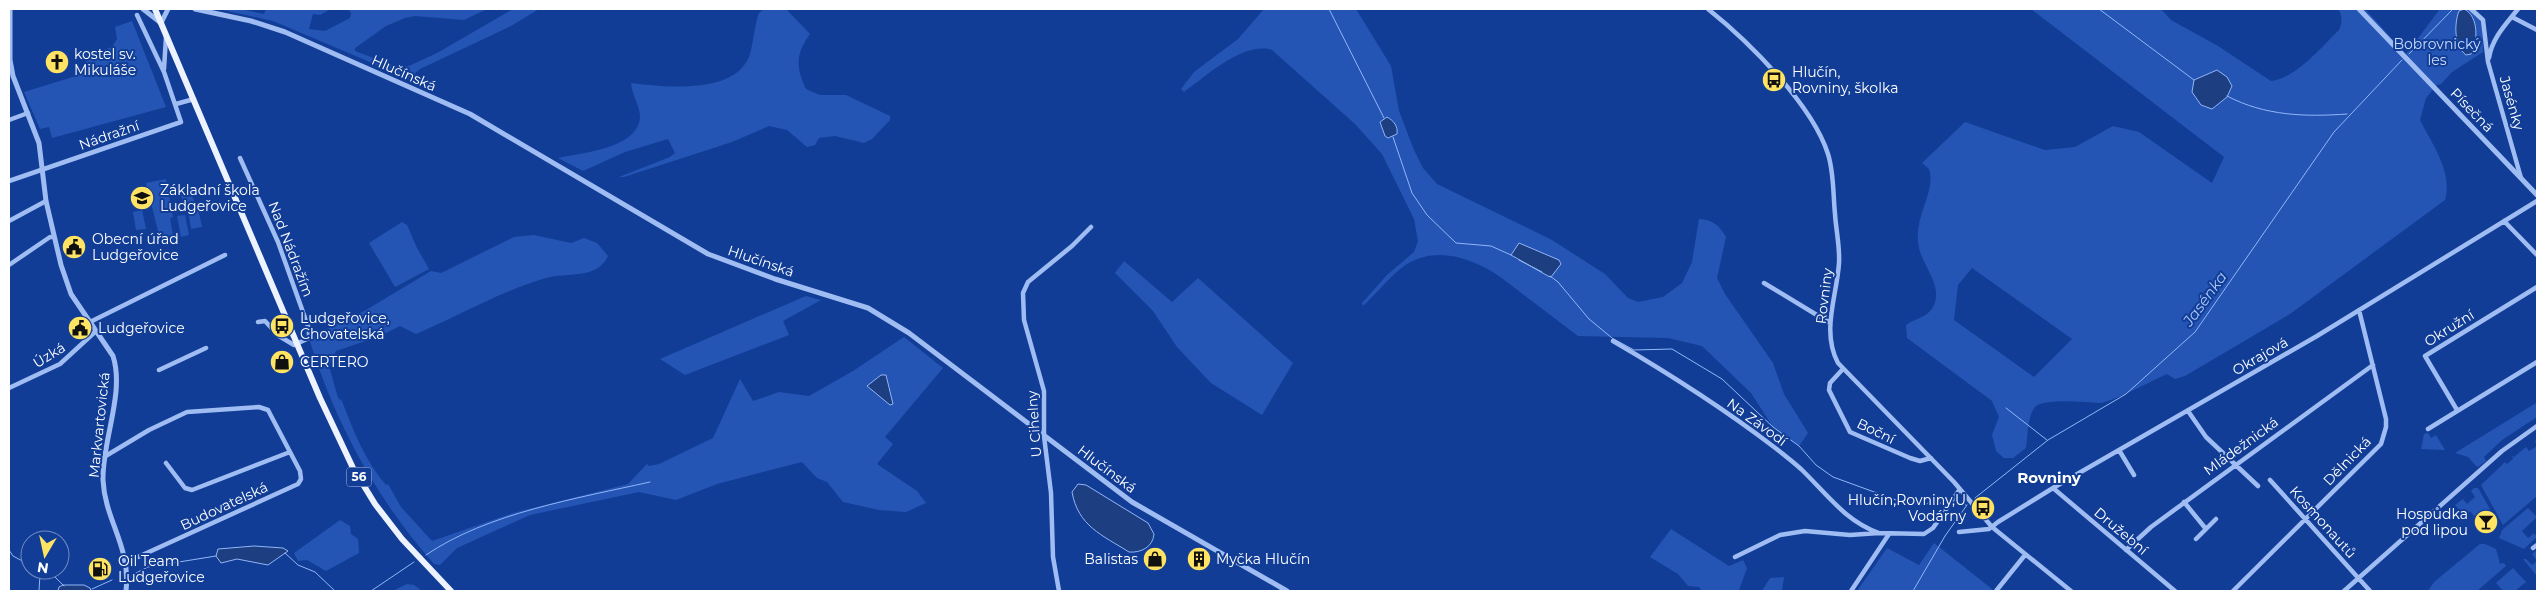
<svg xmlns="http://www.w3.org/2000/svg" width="2546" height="600" viewBox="0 0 2546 600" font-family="Montserrat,sans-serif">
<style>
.green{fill:#2455b5;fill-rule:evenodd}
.water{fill:#1d3e81;stroke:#92b6f7}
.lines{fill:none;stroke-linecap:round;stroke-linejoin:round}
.stream{stroke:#92b6f7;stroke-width:1}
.minor{stroke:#a0bdf3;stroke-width:4.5}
.tertiary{stroke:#a0bdf3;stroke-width:5}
.primary{stroke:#edf2ff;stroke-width:6}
.labels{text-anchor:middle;stroke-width:4;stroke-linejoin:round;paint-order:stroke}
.shield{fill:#113d96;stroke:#b8c5e0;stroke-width:1}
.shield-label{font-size:12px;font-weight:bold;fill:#fff}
.park-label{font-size:14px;fill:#c8dbfd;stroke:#113d96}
.poi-label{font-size:14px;fill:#fff;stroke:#113d96;text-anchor:start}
.street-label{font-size:14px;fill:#fff;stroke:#113d96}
.water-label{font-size:15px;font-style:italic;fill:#acc8fa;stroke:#113d96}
.neighbourhood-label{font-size:15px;font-weight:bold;fill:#fff;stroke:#113d96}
</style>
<rect width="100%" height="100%" fill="#113d96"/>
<path class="green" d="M218 9H240L264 14 266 9H330L320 15 313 14 309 29 325 31 350 18 351 13 348 9H487L464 20 415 16 405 18 386 26 355 48V51L397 67 409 66 437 53 513 9H539L511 26 420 69 415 73 417 82 273 21Z
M764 9H786L810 34C795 55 796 67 806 89L820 95H846L890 116V120L872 139 864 143 835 136 819 138 815 145 807 147 787 130 769 126 732 142 624 177H619L670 157 675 153 668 139 625 152 583 171 558 158C582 153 639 148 640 117 640 106 632 95 631 83 663 87 733 95 749 57 753 45 754 31 757 19L759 13Z
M1264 9H1356L1391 66 1399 111 1414 150 1423 168 1437 184 1552 240 1605 274 1628 298 1638 302 1663 297 1682 283 1692 262 1699 219C1713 220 1719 225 1726 237L1717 278 1725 294 1773 363 1784 394 1808 433 1799 446 1773 427 1751 393 1702 346 1668 338 1578 336 1499 276C1468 256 1430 244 1399 270 1386 281 1376 294 1363 306L1362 303 1387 275 1414 252 1418 241 1414 219 1382 154 1355 124 1272 50C1244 41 1206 76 1184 92L1181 89 1194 72 1238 39ZM1519 243 1559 260 1561 264 1548 276 1515 258Z
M2031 9H2161L2171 20 2218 46 2271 81C2298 77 2320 48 2339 30 2342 23 2343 16 2338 9H2365L2406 54 2440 9H2470L2482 23 2483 52 2452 72 2441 84 2437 85 2426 98 2420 120C2432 144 2453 172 2445 200L2290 314 2185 376 2175 379 2167 374C2153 380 2111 403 2099 403 2087 402 2042 398 2035 407 2027 417 2028 436 2026 448L2013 458H2004L1996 451 1992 435 1999 417 1992 401 1907 338 1906 325C1916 318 1931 317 1935 302 1941 285 1923 265 1919 248 1912 217 1937 192 1929 169L1922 163 1965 122 2045 150 2075 147 2113 126 2139 132 2212 183 2224 157ZM1972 268 2072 339 2034 377 1954 320 1958 285Z
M132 21 166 107 52 138 49 127 40 129 24 92 89 72 84 56 112 47 117 39 115 27Z
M166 179 173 217 170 218 174 241 161 243 146 183Z
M188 188 195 203 186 207 179 192Z
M198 208 202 227 191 229 188 210Z
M142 210 146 229 136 230 133 212Z
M185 215 189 235 181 237 177 216Z
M402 222 407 225 417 248 429 269 395 287 369 243Z
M534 235 571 243 584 238 597 243 608 256C597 280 567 272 546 278 501 291 459 316 416 334L400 326 380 336 336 351 329 366 338 398 342 401C353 430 365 461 386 485L388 484 401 507 432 541 513 513 628 484 647 464 649 466 659 464 713 438 740 379 753 401 779 392 809 396 853 371 904 337 943 368 885 437 893 444 877 464 917 491 926 503 906 512 879 510 843 502 827 482 817 478 802 462 717 484 676 500 639 492 530 515 457 548 440 565 434 564C377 500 334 421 309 338L366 310 431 271 441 273 514 237Z
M1124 261 1172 302 1198 278 1293 363 1262 415 1211 383 1177 347 1153 311 1115 273Z
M806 296 821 300 783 321 789 335 685 375 660 359Z
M2536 403 2537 417 2502 440 2484 457 2486 461 2478 467 2476 466 2468 457 2455 453Z
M2428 433 2431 438 2436 435 2445 450 2421 449 2424 434Z
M2537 439V496L2503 525 2481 485 2505 462 2507 464 2513 459 2512 456 2514 457 2526 447 2529 451 2537 446 2535 441Z
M2474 488H2478L2490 509 2485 513 2482 510 2474 516 2470 511 2465 516 2455 505 2463 499 2467 504 2475 497 2471 491Z
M2528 508 2537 517 2522 531 2528 538 2534 533 2537 537 2524 549 2499 538 2502 530Z
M340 520 350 526 351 534 358 539 359 553 326 571 307 560 298 561 294 553Z
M1671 529 1729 566 1743 560 1747 568 1739 590 1745 591H1702L1699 587 1688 586 1678 574 1650 557Z
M1934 543 1992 589 1991 591H1857L1887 548 1919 565Z
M2480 544H2485L2496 549 2500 564 2504 563 2506 566 2477 591H2428L2434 582Z
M2537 550V576L2523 559H2526L2532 565 2537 561 2532 554Z
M2513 568 2526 582 2515 591H2503L2496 583Z
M1784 577 1782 591H1762L1770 578Z
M407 584 414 585 422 591H392Z"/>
<path class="water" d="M2464 9C2479 16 2478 42 2471 54L2466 55C2454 46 2454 24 2459 11Z
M2217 70 2227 77 2232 86 2227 97 2212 109 2201 105 2192 92 2194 80Z
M1387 117C1394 121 1398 126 1397 134L1388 138 1385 136 1380 122Z
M1519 243 1559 260 1561 264 1551 277 1548 276 1511 255Z
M881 375H886L893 404 890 405 867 386Z
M1078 484 1086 485 1148 523 1154 534C1153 547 1141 553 1129 552 1102 535 1078 526 1072 492Z
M254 546 283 548 288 551 268 565 237 559 221 563 216 556 218 549Z
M63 585H84L90 588 91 591H58L59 587Z"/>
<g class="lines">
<path class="stream" d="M442 9H464
M1329 9 1384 118
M2099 9 2194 80
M2409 54 2453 9
M2227 96C2265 116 2306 117 2347 114
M1393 137 1412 193 1427 215 1456 243 1491 246 1511 255
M1519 260 1542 272
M1550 276 1558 282 1589 319 1612 338 1634 350 1672 349 1722 379 1773 427 1799 446 1816 465 1833 477 1899 501 1918 504 1942 503
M2006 408 2047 440
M9 487V537
M1975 498 2048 440 2126 394 2195 332 2334 132 2402 60
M1959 503 1966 505
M9 550 13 556 30 565
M285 553 298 565 315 572 335 591
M426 555C487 513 579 498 650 482
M37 570 40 574 54 576 64 586
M132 575 148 567 216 556
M92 589 112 580
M39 591 40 575
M371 591 414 562
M1913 591 1945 536 1967 505"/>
<path class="minor" d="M1708 9C1748 41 1812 104 1828 154 1834 173 1833 194 1835 214 1836 230 1840 247 1839 263 1837 296 1821 331 1838 363L1954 482 1992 527 2071 591
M2471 9 2483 20 2488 62 2521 178
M2512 17 2537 30
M2489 58C2492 38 2506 24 2518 9
M164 69 166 37
M176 104 194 99
M9 120 28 113
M240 158 278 242 309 329V338L294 345 279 336 265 321 258 322
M9 181 181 122 164 72 137 15
M9 221 46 201
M2504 221 2537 255
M9 265 50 237H54
M1764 283 1830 323
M90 322 225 255
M1613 341C1668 373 1723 408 1774 447 1783 454 1792 461 1801 469 1826 493 1845 521 1879 533
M159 370 206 348
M1842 370 1830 383 1829 390 1850 432 1910 458 1920 461 1931 458
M9 388 60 364 96 331
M2457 410 2425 356 2537 287
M2188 411 2206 437 2258 486
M2428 429 2537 362
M2119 450 2134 475
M104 457 149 430 187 412 259 407 268 410 300 471 301 479 298 484 127 562
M166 463 185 488 192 490 290 452
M2270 480 2370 591
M2053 488 2175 591
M2184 502 2206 529
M1959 532 1989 529 1998 522 2053 488 2317 336 2537 201
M2196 539 2216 519
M2533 548 2537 545
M2126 550 2151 527 2373 365
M1735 557 1780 535 1805 531 1850 535 1879 533 1924 534 1933 528 1960 489
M1059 591 1053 557 1051 493 1044 436V391L1024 320 1023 293 1028 282 1072 246 1091 227
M1851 591 1889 534
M1996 591 2025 555
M2233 591 2381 444 2386 427V419L2359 310
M2344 591 2502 451 2537 426"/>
<path class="tertiary" d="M10 9V60L13 76 39 143 46 201 61 265 71 294 113 356C125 393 102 441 103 480 105 521 131 546 126 591
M143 9 161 23 168 9
M195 9 251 21 285 32 470 114 708 254 775 279 868 308 909 333 1132 502 1287 591
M2359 9 2537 195"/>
<path class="primary" d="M155 9 320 398 353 468 375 504 402 539 451 591"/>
</g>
<defs>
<g id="church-disc" transform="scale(1.25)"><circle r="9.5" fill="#ffe363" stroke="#113d96"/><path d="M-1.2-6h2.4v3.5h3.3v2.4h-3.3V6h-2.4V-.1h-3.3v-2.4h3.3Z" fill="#111"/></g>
<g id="bus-disc" transform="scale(1.25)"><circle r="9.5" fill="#ffe363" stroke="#113d96"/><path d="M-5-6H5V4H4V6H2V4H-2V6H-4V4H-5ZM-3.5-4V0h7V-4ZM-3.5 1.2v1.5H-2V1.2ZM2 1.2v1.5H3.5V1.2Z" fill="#111"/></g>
<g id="school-disc" transform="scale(1.25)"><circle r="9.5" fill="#ffe363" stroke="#113d96"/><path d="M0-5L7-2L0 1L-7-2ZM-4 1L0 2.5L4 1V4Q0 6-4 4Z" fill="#111"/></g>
<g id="civic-disc" transform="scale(1.25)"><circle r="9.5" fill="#ffe363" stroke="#113d96"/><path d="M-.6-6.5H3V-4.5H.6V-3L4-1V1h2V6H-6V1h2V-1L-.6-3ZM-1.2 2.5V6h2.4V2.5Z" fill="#111"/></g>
<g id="shop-disc" transform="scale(1.25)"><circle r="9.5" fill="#ffe363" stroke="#113d96"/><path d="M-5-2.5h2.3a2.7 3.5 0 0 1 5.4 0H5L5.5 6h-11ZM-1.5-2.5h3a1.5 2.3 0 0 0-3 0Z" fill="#111"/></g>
<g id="bar-disc" transform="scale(1.25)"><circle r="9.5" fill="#ffe363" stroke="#113d96"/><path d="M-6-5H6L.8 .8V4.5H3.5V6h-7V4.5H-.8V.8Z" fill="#111"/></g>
<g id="building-disc" transform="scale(1.25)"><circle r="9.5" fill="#ffe363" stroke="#113d96"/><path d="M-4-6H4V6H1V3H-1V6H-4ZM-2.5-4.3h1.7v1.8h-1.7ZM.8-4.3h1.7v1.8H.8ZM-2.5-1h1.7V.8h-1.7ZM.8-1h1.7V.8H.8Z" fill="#111"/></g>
<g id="fuel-disc" transform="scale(1.25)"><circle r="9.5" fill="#ffe363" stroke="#113d96"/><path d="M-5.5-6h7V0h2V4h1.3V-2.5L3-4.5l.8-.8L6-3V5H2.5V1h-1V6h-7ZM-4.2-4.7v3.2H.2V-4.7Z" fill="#111"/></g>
</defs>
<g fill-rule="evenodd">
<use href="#church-disc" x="57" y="62"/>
<use href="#bus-disc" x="1774" y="80"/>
<use href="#school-disc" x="142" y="198"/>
<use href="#civic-disc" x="74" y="247"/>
<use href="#bus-disc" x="282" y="326"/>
<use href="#civic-disc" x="80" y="328"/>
<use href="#shop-disc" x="282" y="362"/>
<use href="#bus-disc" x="1983" y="508"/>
<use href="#bar-disc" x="2486" y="522"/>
<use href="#shop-disc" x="1155" y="559"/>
<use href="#building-disc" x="1199" y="559"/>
<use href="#fuel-disc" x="100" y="569"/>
</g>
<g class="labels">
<rect class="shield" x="346.5" y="467.5" width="25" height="19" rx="4"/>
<g class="shield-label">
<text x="359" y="481">56</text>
</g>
<g class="park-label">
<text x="2437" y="49">Bobrovnický<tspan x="2437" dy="16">les</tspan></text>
</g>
<g class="poi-label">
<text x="74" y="59">kostel sv.<tspan x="74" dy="16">Mikuláše</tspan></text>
<text x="1792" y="77">Hlučín,<tspan x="1792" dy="16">Rovniny, školka</tspan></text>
<text x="160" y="195">Základní škola<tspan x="160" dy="16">Ludgeřovice</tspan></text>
<text x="92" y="244">Obecní úřad<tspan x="92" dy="16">Ludgeřovice</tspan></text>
<text x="300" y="323">Ludgeřovice,<tspan x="300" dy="16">Chovatelská</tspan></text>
<text x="98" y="333">Ludgeřovice</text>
<text x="300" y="367">CERTERO</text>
<text x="1966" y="505" text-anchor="end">Hlučín,Rovniny,U<tspan x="1966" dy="16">Vodárny</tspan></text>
<text x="2468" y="519" text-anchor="end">Hospůdka<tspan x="2468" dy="16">pod lipou</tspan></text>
<text x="1138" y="564" text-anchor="end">Balistas</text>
<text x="1216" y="564">Myčka Hlučín</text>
<text x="118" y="566">Oil Team<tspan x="118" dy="16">Ludgeřovice</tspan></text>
</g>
<g class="street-label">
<text transform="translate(404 73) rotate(24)" y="5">Hlučínská</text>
<text transform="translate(2512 103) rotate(74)" y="5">Jasénky</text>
<text transform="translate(2472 110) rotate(46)" y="5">Písečná</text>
<text transform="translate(109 135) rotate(-19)" y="5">Nádražní</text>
<text transform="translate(291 249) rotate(69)" y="5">Nad Nádražím</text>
<text transform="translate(761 261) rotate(19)" y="5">Hlučínská</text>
<text transform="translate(1824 296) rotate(-83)" y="5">Rovniny</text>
<text transform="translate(2449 328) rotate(-32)" y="5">Okružní</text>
<text transform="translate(49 355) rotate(-32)" y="5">Úzká</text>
<text transform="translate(2260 356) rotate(-30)" y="5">Okrajová</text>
<text transform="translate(1757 422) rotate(36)" y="5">Na Závodí</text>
<text transform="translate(1034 424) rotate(-94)" y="5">U Cihelny</text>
<text transform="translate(99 425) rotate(-84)" y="5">Markvartovická</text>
<text transform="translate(1876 431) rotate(26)" y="5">Boční</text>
<text transform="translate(2241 446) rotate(-36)" y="5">Mládežnická</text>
<text transform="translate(2347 461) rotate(-46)" y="5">Dělnická</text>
<text transform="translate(1107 469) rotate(37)" y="5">Hlučínská</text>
<text transform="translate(224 506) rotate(-25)" y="5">Budovatelská</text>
<text transform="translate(2323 522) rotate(48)" y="5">Kosmonautů</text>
<text transform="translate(2121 531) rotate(40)" y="5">Družební</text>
</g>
<g class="water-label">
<text transform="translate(2205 299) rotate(-54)" y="5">Jasénka</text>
</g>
<g class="neighbourhood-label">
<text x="2049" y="483">Rovniny</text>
</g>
</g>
<rect width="2546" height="600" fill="none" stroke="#ffffff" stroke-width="20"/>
<g transform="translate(45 555) rotate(189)"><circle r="24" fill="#113d96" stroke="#708bc0"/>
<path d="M0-4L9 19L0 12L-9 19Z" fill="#ffe363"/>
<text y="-8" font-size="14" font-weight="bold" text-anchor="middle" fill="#ffffff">N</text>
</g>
</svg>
